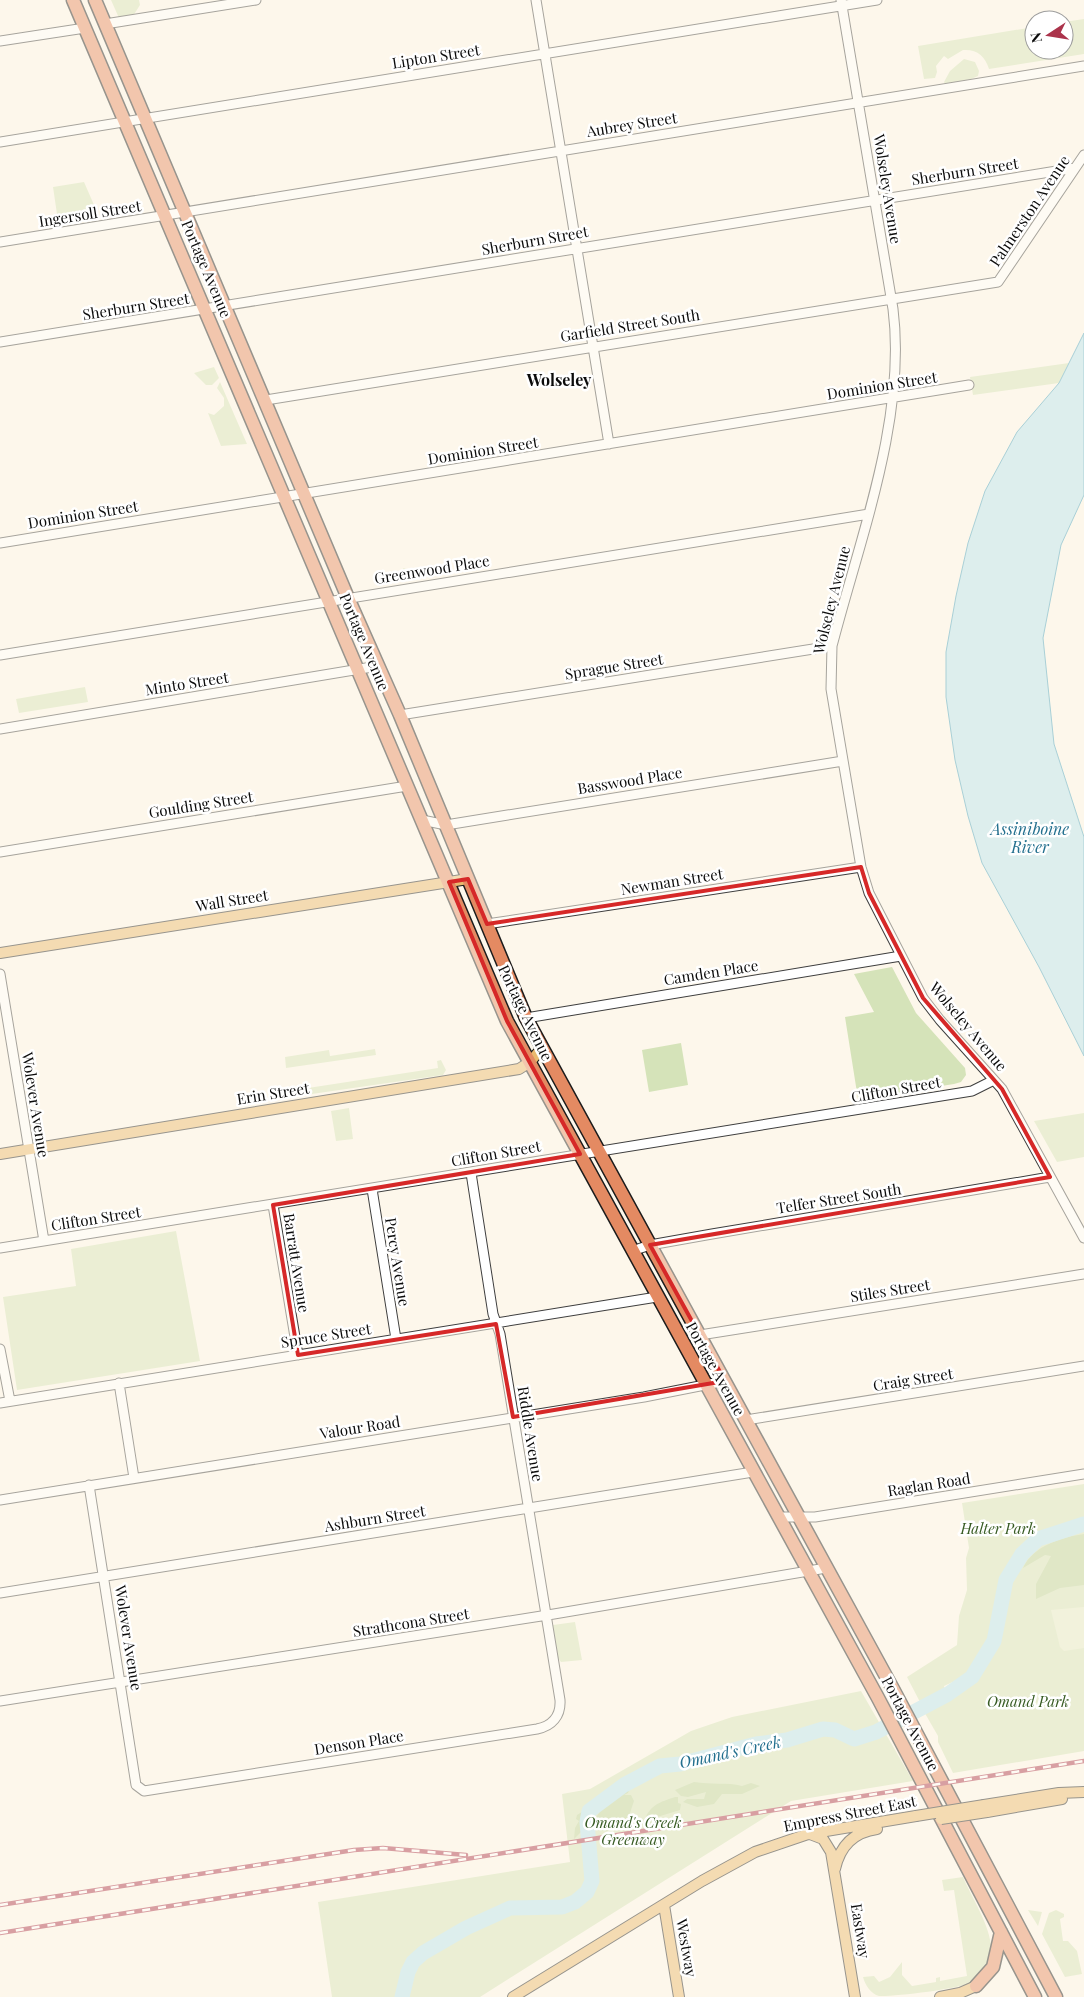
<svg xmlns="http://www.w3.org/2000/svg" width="1084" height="1997" viewBox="0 0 1084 1997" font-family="'Playfair Display',serif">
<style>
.green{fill:#d5e3b9}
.forest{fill:#bcd29a}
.pitch{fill:#e5ebca}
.water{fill:#b5e2ef;stroke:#449fbe}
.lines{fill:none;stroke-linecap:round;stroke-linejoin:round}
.river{stroke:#b5e2ef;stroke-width:15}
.minor-casing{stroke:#3e3e3e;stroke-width:11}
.major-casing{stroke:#1c1c1c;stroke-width:12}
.highway-casing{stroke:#1c1c1c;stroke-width:15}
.minor{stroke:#fff;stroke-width:9}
.major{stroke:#e9b96e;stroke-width:10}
.highway{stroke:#e48a62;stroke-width:12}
.rail-casing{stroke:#ab334b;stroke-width:4.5}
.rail{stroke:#fff;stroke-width:2.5;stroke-dasharray:8;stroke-linecap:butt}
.major-bridge-casing{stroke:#1c1c1c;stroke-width:12;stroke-linecap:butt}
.major-bridge{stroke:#e9b96e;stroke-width:10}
.marked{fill:none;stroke:#d62828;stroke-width:4;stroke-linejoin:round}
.labels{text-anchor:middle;stroke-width:5;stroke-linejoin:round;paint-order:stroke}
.street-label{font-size:15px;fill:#0b0b0b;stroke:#fff}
.park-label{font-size:15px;font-style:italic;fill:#375b23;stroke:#fff}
.neighbourhood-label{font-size:16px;font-weight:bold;fill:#0b0b0b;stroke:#fff}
.water-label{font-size:16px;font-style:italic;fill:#236f8e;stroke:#fff}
</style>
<rect width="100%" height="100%" fill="#fdf7eb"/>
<path class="green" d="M111 0H139L140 5 133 16 119 18Z
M1084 19V54L989 69C985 56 977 49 963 50L948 59 944 56 936 66 937 72 935 78 924 79 918 46 1034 27V50H1064V22Z
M964 59 975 62 979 71 978 76 971 79 945 84 944 82 950 71Z
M84 182 98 214 58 221 53 187Z
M1069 363 1059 383 973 395 970 377Z
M214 367 219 378 212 385H206L194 373Z
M220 382 247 444 221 446 208 413 214 415 224 406V398L217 388Z
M451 563 445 566V569L406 575 403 568 410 570Z
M85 687 88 702 19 713 16 699Z
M892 967 916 1013 965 1068 966 1075 961 1082 954 1084 858 1099 845 1017 874 1012 854 974Z
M681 1043 688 1085 649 1092 642 1050Z
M375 1049 376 1055 286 1068 285 1057 329 1050 330 1056Z
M441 1060 446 1070 443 1075 298 1096 307 1082 308 1088 438 1068 437 1061Z
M349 1108 353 1139 336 1141 331 1111Z
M1084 1113V1157L1057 1162 1034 1121Z
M176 1231 200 1361 17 1390 3 1297 76 1286 71 1249Z
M1084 1484V1520L1044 1532 1016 1556 1002 1581 994 1627 973 1669 968 1675 944 1686 945 1690 921 1704 907 1677 957 1645 959 1616 967 1590 966 1558 969 1548 962 1503Z
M1084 1527V1751L953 1773 938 1742V1736L923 1710 949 1697 961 1686 977 1678 984 1668 1000 1643 1006 1592 1012 1576 1025 1556 1039 1544Z
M575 1622 582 1660 561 1662 558 1658 553 1625Z
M861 1691 913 1781 791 1801 480 1997H332L318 1902 570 1862 562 1794 590 1789 691 1731 732 1717Z
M963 1877C971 1896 991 1927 991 1948 991 1962 981 1976 970 1983 958 1989 892 1997 879 1996 871 1994 865 1985 863 1977L874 1976 879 1982 890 1977 902 1962V1975L912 1986 936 1982V1978L940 1977V1981L967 1976 954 1890 944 1891 942 1880Z
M1028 1910 1042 1912 1038 1926Z
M1056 1910 1064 1914V1917L1060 1919 1063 1941H1068L1077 1951 1082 1974 1065 1977 1042 1934 1049 1913Z"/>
<path class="forest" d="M1084 1534V1585L1060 1588 1036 1599V1584L1051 1556 1045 1555 1023 1568C1033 1546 1062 1537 1084 1534Z
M694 1782C711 1785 727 1782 742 1786L751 1783 760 1786 742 1794H722L714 1804 697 1807 683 1802 687 1799H704L706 1792 688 1797 681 1796 675 1790Z
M622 1788H630L628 1793 624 1795H631L634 1801 629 1816 634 1817 632 1825 624 1829 616 1824 608 1831H589L588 1822 594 1820 606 1803 612 1802V1794Z
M675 1797H678V1803L681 1804 680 1810 657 1817 652 1823 644 1822C649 1805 660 1802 675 1797Z
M593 1805 584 1820 583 1830 574 1839 575 1828 579 1821 576 1819 577 1815Z"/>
<path class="pitch" d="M1084 1607V1648L1064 1651 1060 1647 1051 1610Z"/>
<path class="water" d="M1084 333V495L1061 545 1043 638 1054 744 1084 837V1056L1039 967 982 863 968 816 955 760 946 697V652L956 596 968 543 985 491 1017 432 1059 383Z"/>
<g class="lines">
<path class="river" d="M402 1997 408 1972 413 1962 423 1953 466 1928 510 1908 562 1907 575 1902 587 1892 592 1881 587 1822 589 1811 624 1785 660 1766 680 1764 756 1744 787 1740 823 1729 835 1730 854 1739 876 1732 948 1694 972 1677 994 1641 1006 1580 1022 1554 1038 1539 1084 1524"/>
<g class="minor-casing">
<path id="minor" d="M536 0 609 444
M841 0 893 309C907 418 859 541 832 646L831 689 861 867 869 893 923 998 940 1020 1002 1089 1084 1238
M105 24 256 0
M0 41 85 28
M0 142 877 0
M0 242 1084 66
M0 342 1075 168
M266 400 998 282 1084 155
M0 543 969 385
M0 655 869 514
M400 715 832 646
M0 729 378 666
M422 820 446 825 843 761
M0 852 407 786
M487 924 861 867
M0 974 44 1241
M526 1018 901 956
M372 1189 396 1339
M273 1205 298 1355
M0 1248 972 1091 994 1080
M632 1251 650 1245 712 1234 1050 1177
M700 1335 1084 1274
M0 1349 10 1401
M119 1383 134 1478
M0 1403 657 1297
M746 1420 1084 1366
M89 1485 136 1785 144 1791 537 1729C552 1726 561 1716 560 1700L500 1334 493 1314 471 1173
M0 1500 644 1397 725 1381
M778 1517H815L1084 1474
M0 1593 753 1472
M0 1701 554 1614 826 1568"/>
</g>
<g class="major-casing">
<path id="major" d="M0 953 468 879
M0 1154 519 1069 530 1062 542 1048
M984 1805 1059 1793 1084 1792
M987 1812 1062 1799
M810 1834 823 1839 831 1852 855 1997
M835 1869C840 1846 854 1832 877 1829
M664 1905 679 1997
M513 1997 702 1881 755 1852 808 1834 916 1816
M940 1997 960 1993 976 1986"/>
</g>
<g class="highway-casing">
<path id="highway" d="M73 0 507 1021 878 1698 1035 1997
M95 0 348 598 400 715 526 1018 893 1689 1056 1997
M976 1986 993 1967 1001 1932"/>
</g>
<use href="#minor" class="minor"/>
<use href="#major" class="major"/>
<use href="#highway" class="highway"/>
<g class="rail-casing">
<path id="rail" d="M0 1905 354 1850 383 1848 466 1855
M0 1933 1084 1761"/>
</g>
<use href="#rail" class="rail"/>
<g class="major-bridge-casing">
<path id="major-bridge" d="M916 1816 984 1805
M941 1819 987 1812"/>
</g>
<use href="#major-bridge" class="major-bridge"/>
</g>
<path d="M0 0H1084V1997H0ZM861 867 869 893 923 998 1002 1089 1050 1177 650 1245 725 1381 513 1417 496 1324 298 1355 273 1205 580 1154 507 1021 449 882 468 879 487 924Z" fill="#fdf7eb" fill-opacity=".55" fill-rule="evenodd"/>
<path class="marked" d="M861 867 869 893 923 998 1002 1089 1050 1177 650 1245 725 1381 513 1417 496 1324 298 1355 273 1205 580 1154 507 1021 449 882 468 879 487 924Z"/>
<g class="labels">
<g class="street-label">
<text transform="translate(436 57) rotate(-9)" y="5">Lipton Street</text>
<text transform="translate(632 125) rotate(-9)" y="5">Aubrey Street</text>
<text transform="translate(965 172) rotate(-9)" y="5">Sherburn Street</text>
<text transform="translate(887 189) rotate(81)" y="5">Wolseley Avenue</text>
<text transform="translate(1030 211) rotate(-56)" y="5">Palmerston Avenue</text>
<text transform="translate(90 214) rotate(-9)" y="5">Ingersoll Street</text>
<text transform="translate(535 241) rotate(-10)" y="5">Sherburn Street</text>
<text transform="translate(206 269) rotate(67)" y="5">Portage Avenue</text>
<text transform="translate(136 307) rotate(-9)" y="5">Sherburn Street</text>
<text transform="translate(630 326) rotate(-9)" y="5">Garfield Street South</text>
<text transform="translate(882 386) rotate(-9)" y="5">Dominion Street</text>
<text transform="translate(483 451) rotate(-9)" y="5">Dominion Street</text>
<text transform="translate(83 515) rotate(-9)" y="5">Dominion Street</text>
<text transform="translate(432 570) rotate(-9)" y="5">Greenwood Place</text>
<text transform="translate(832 600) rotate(-76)" y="5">Wolseley Avenue</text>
<text transform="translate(364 642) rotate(67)" y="5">Portage Avenue</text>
<text transform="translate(614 667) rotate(-9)" y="5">Sprague Street</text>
<text transform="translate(187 684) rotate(-9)" y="5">Minto Street</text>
<text transform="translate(630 781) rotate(-9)" y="5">Basswood Place</text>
<text transform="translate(201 805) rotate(-9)" y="5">Goulding Street</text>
<text transform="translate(672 882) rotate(-9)" y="5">Newman Street</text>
<text transform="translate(232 901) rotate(-9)" y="5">Wall Street</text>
<text transform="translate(711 973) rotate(-9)" y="5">Camden Place</text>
<text transform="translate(525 1013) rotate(64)" y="5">Portage Avenue</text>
<text transform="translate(968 1027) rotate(50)" y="5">Wolseley Avenue</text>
<text transform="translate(896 1090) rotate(-10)" y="5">Clifton Street</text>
<text transform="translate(273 1094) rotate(-9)" y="5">Erin Street</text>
<text transform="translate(35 1105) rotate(81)" y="5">Wolever Avenue</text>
<text transform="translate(496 1154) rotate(-10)" y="5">Clifton Street</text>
<text transform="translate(839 1199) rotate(-9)" y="5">Telfer Street South</text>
<text transform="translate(96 1219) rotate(-9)" y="5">Clifton Street</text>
<text transform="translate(397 1262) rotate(81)" y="5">Percy Avenue</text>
<text transform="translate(296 1263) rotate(81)" y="5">Barratt Avenue</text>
<text transform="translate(890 1291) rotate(-9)" y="5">Stiles Street</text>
<text transform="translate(326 1336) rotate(-9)" y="5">Spruce Street</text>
<text transform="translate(715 1369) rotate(61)" y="5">Portage Avenue</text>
<text transform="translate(913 1380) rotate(-9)" y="5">Craig Street</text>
<text transform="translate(360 1428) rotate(-9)" y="5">Valour Road</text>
<text transform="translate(530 1434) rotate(81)" y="5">Riddle Avenue</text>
<text transform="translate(929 1485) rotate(-9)" y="5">Raglan Road</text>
<text transform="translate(375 1519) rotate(-9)" y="5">Ashburn Street</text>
<text transform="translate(411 1623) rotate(-9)" y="5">Strathcona Street</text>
<text transform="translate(128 1638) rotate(81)" y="5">Wolever Avenue</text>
<text transform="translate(910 1724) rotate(62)" y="5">Portage Avenue</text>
<text transform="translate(359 1743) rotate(-9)" y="5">Denson Place</text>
<text transform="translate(850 1814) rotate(-11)" y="5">Empress Street East</text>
<text transform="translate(860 1931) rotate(81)" y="5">Eastway</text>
<text transform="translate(686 1948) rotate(80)" y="5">Westway</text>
</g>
<g class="park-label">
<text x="998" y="1534">Halter Park</text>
<text x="1028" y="1707">Omand Park</text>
<text x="633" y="1828">Omand's Creek<tspan x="633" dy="17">Greenway</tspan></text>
</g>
<g class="neighbourhood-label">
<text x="559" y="386">Wolseley</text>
</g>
<g class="water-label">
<text x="1030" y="835">Assiniboine<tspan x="1030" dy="18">River</tspan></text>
<text transform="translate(730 1752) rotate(-12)" y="6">Omand's Creek</text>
</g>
</g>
<g transform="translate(1049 35) rotate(258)"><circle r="24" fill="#ffffff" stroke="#9d9d9d"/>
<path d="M0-4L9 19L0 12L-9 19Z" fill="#ab334b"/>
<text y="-8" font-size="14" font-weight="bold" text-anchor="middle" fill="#0b0b0b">N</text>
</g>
</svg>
